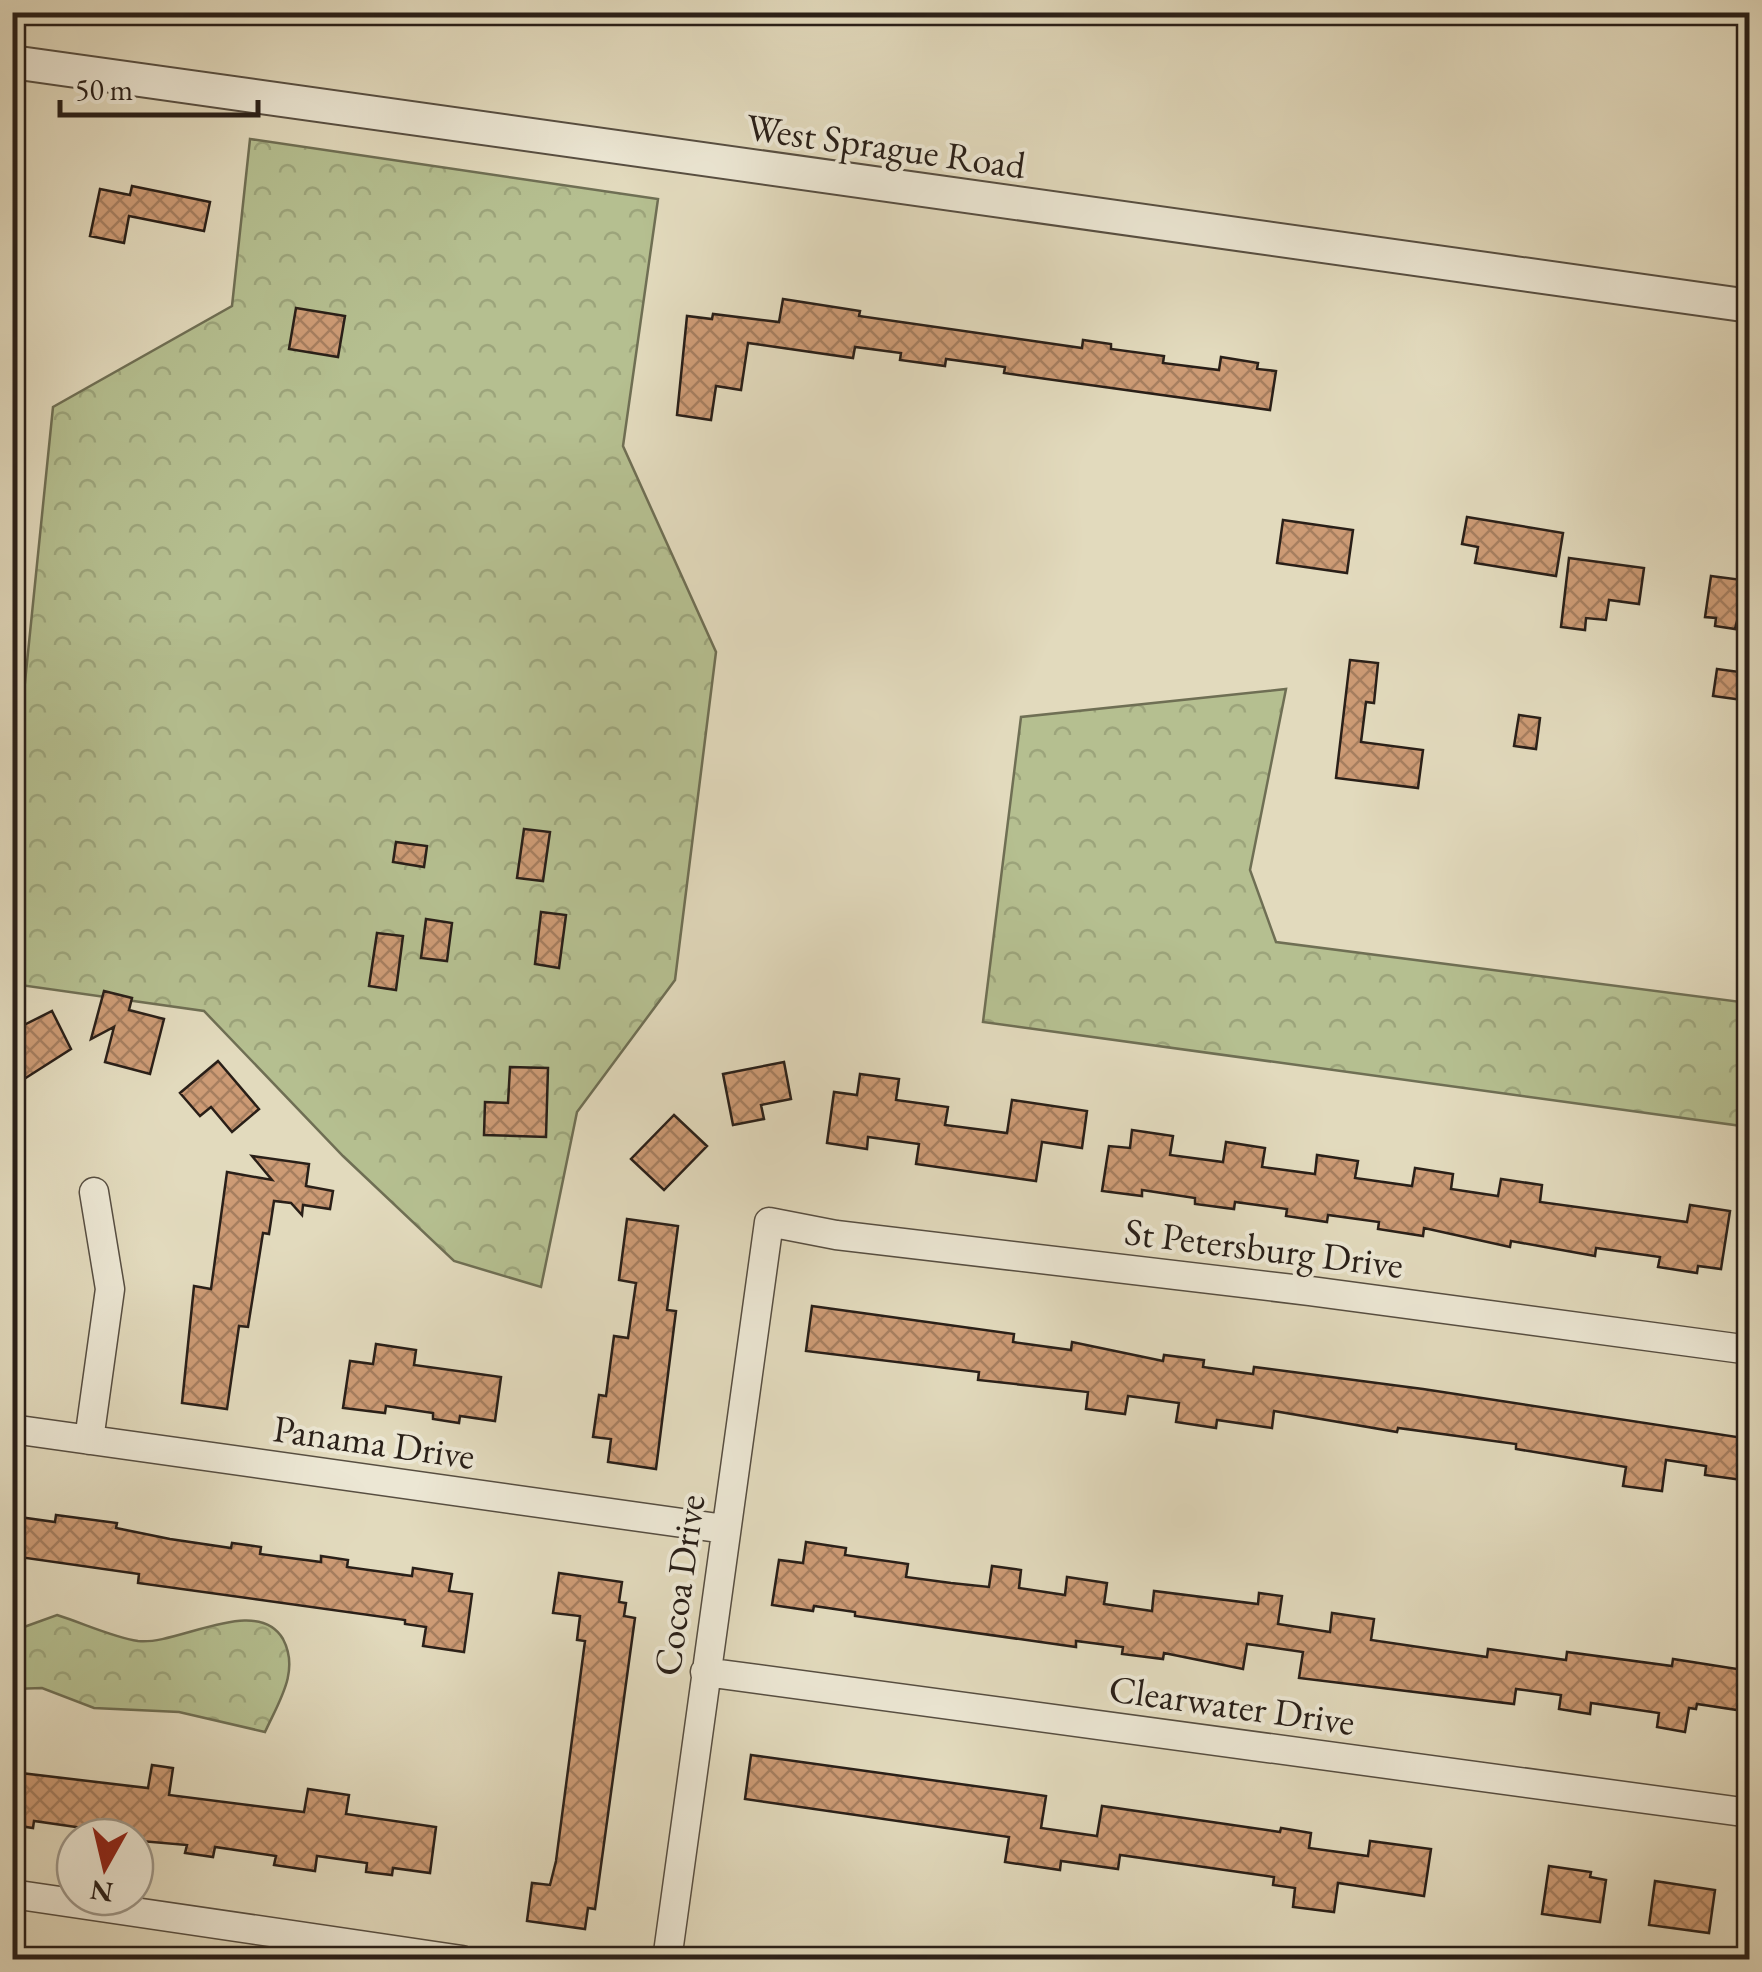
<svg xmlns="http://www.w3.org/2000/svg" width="1762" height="1972" viewBox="0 0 1762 1972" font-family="'EB Garamond',serif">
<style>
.forest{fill:url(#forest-crowns);stroke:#6f6f54;stroke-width:2.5}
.building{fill:url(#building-cross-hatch);stroke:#291f18;stroke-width:2.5}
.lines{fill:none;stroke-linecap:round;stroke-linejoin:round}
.minor-casing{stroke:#574e41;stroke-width:31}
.tertiary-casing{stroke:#574e41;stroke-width:36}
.minor{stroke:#ece7d4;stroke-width:28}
.tertiary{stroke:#ece7d4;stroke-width:32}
.labels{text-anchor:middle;stroke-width:8;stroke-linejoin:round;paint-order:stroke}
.street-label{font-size:38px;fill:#291f18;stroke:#ece7d4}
</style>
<defs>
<pattern id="forest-crowns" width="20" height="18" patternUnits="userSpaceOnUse" patternTransform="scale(2.5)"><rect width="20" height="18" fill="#b5bf90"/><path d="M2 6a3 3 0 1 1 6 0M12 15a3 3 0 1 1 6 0" fill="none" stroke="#9ca47b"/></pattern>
<pattern id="building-cross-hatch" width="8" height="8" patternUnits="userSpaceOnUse" patternTransform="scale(2.5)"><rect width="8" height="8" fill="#cd9b75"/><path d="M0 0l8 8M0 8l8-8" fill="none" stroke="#a67e5f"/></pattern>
</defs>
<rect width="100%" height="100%" fill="#e2dabd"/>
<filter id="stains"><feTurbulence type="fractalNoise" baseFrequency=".002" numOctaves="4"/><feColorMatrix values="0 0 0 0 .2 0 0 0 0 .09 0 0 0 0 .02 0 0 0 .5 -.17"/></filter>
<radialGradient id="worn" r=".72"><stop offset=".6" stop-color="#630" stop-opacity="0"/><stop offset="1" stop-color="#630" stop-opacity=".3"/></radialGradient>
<path class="forest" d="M250 139 658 199 623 446 716 652 675 980 577 1112 541 1287 454 1261 343 1156 204 1011 13 984V800L53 407 232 306Z
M1286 689 1250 870 1276 942 1749 1003V1127L983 1022 1021 717Z
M57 1615C83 1623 112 1637 138 1641 177 1646 257 1594 283 1639 300 1671 279 1701 265 1732L179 1712 94 1708 42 1688 13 1689V1631Z"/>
<path class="building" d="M132 186 210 202 204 231 129 216 124 243 90 236 100 189 130 195Z
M783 299 860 311 859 316 1082 348 1083 340 1111 344V349L1164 356 1163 363 1219 370 1221 357 1258 363 1257 369 1276 371 1270 410 1004 373 1005 367 946 359 945 366 900 360 901 353 855 347 853 358 748 343 741 390 716 386 711 420 677 415 687 316 712 319 713 314 779 322Z
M296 308 345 316 338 357 289 349Z
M1467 517 1563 533 1556 576 1475 563 1478 547 1462 544Z
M1283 520 1353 530 1347 573 1277 563Z
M1569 558 1644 568 1639 604 1609 600 1606 620 1586 618 1585 630 1561 627Z
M1711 576 1750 581V622L1737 621 1735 629 1715 626 1716 618 1705 617Z
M1350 660 1378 663 1374 703 1366 702 1361 742 1423 750 1418 788 1336 778Z
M1717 669 1747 673 1743 700 1713 696Z
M1519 715 1540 718 1536 749 1514 746Z
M524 829 550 832 543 881 517 878Z
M396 842 427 846 424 867 393 862Z
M541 912 566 915 559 968 535 964Z
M426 919 452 923 447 961 421 958Z
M377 933 403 936 396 990 369 986Z
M104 991 132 998 129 1010 164 1019 150 1074 105 1062 114 1027 91 1039Z
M52 1011 71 1049 21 1081 12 1063V1031Z
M218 1061 259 1109 232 1132 211 1107 200 1116 180 1093Z
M784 1062 791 1099 761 1105 764 1119 733 1125 723 1074Z
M510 1067 548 1068 546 1137 484 1135 485 1102 508 1103Z
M860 1074 899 1079 896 1100 948 1107 945 1125 1007 1133 1012 1100 1087 1111 1082 1148 1042 1142 1036 1181 916 1164 919 1144 868 1137 867 1149 827 1143 834 1092 857 1095Z
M674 1115 707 1146 664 1190 631 1159Z
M1132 1130 1173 1136 1170 1155 1223 1162 1226 1142 1265 1148 1262 1167 1315 1174 1317 1155 1358 1161 1355 1178 1412 1186 1415 1168 1453 1174 1451 1189 1498 1196 1501 1179 1542 1185 1540 1202 1665 1219 1687 1222 1690 1205 1730 1211 1721 1269 1698 1266 1697 1273 1658 1267 1660 1257 1596 1248 1595 1256 1511 1241 1510 1247 1424 1228 1423 1236 1378 1229 1379 1222 1328 1215 1327 1222 1286 1216 1287 1209 1235 1202 1234 1209 1195 1204V1198L1142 1190V1196L1102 1191 1109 1146 1130 1148Z
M252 1156 309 1164 306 1186 333 1191 330 1209 303 1205 302 1215 291 1203 274 1201 269 1234 263 1233 248 1327 239 1326 227 1409 182 1403 194 1286 211 1289 227 1172 272 1180Z
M627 1219 678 1226 667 1310 676 1311 656 1469 608 1462 611 1439 593 1437 599 1395 606 1396 614 1336 628 1338 636 1283 619 1280Z
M812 1306 1014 1334 1013 1342 1071 1350 1072 1342 1163 1361 1164 1355 1204 1360 1203 1367 1253 1374 1254 1367 1423 1389 1750 1439V1481L1705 1475 1706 1466 1666 1460 1662 1491 1623 1486 1626 1467 1516 1449V1444L1398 1428 1397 1432 1274 1411 1272 1428 1217 1420 1216 1428 1176 1422 1179 1403 1128 1396 1125 1414 1086 1409 1088 1392 978 1380 979 1372 806 1351Z
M376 1344 416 1350 414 1365 501 1377 495 1421 460 1416 459 1423 433 1419V1413L386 1406 385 1413 343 1408 350 1361 373 1364Z
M56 1515 117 1523 116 1528 170 1539 231 1548 232 1543 261 1547 260 1554 321 1562V1556L348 1560 347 1567 412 1576 413 1568 452 1574 449 1591 472 1594 464 1652 423 1646 426 1627 405 1624V1620L138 1583 139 1574 12 1556V1516L55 1522Z
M806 1542 846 1548 845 1555 908 1564 906 1577 951 1583 989 1587 992 1566 1021 1570 1019 1588 1065 1595 1067 1577 1107 1583 1104 1604 1152 1611 1154 1591 1258 1604 1259 1593 1282 1596 1278 1624 1330 1632 1332 1613 1374 1619 1371 1640 1487 1657 1488 1649 1566 1660 1567 1652 1672 1666 1673 1659 1750 1671V1712L1697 1704 1696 1709 1689 1708 1685 1732 1657 1727 1659 1713 1591 1703 1590 1714 1559 1709 1561 1695 1516 1689 1514 1704 1299 1678 1303 1652 1247 1644 1243 1669 1164 1653 1163 1659 1122 1654 1123 1647 1076 1641V1647L855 1616V1612L814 1606 813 1611 772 1605 779 1560 803 1563Z
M559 1573 622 1582 619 1602 626 1603 624 1616 635 1618 595 1909 588 1908 585 1929 527 1921 532 1883 550 1885 556 1861 585 1641 577 1640 580 1616 553 1613Z
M751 1755 1046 1796 1041 1828 1097 1836 1102 1806 1280 1832 1281 1828 1311 1833 1309 1848 1368 1856 1370 1841 1431 1849 1424 1896 1338 1883 1334 1912 1293 1907 1295 1888 1273 1885 1274 1877 1120 1855 1118 1869 1061 1861 1060 1870 1005 1862 1009 1837 745 1799Z
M152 1765 173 1768 169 1795 304 1812 308 1789 349 1795 346 1814 436 1827 430 1873 393 1868 392 1875 366 1872 367 1863 317 1856 315 1871 274 1865 276 1856 215 1847 213 1857 185 1853 187 1845 96 1837 97 1830 34 1821 33 1828 12 1825V1772L148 1788Z
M1549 1866 1591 1872 1590 1877 1606 1880 1600 1922 1542 1914Z
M1655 1881 1715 1890 1709 1933 1649 1925Z"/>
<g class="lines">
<g class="minor-casing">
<path id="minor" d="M12 1429 725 1529
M89 1440 110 1289 94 1192
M705 1672 1750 1813
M12 1894 462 1960
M667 1960 769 1222 836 1235 1310 1291 1750 1350"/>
</g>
<g class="tertiary-casing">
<path id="tertiary" d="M12 62 1750 306"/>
</g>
<use href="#minor" class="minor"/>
<use href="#tertiary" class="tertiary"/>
</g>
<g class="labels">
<g class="street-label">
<text transform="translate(886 146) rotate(8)" y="13">West Sprague Road</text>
<text transform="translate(1264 1248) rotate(7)" y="13">St Petersburg Drive</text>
<text transform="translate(374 1442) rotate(8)" y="13">Panama Drive</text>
<text transform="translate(679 1585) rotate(-82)" y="13">Cocoa Drive</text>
<text transform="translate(1232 1705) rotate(8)" y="13">Clearwater Drive</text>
</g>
</g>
<rect width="1762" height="1972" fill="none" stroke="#e2dabd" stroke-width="50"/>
<rect x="15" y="15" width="1732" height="1942" fill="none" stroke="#291f18" stroke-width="5"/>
<rect x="25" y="25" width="1712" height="1922" fill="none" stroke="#291f18" stroke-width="2.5"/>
<g transform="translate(105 1867) rotate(188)"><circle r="48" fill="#ece7d4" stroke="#9e9789" stroke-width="2.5"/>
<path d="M0-8L18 38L0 25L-18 38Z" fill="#8f2418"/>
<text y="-15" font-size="28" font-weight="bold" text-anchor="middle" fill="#291f18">N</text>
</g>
<path d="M60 100v15h198v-15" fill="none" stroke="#291f18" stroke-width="5"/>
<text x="75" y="100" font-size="30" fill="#291f18" stroke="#ece7d4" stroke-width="8" paint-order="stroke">50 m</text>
<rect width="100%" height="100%" filter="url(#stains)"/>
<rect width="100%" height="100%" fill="url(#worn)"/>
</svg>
